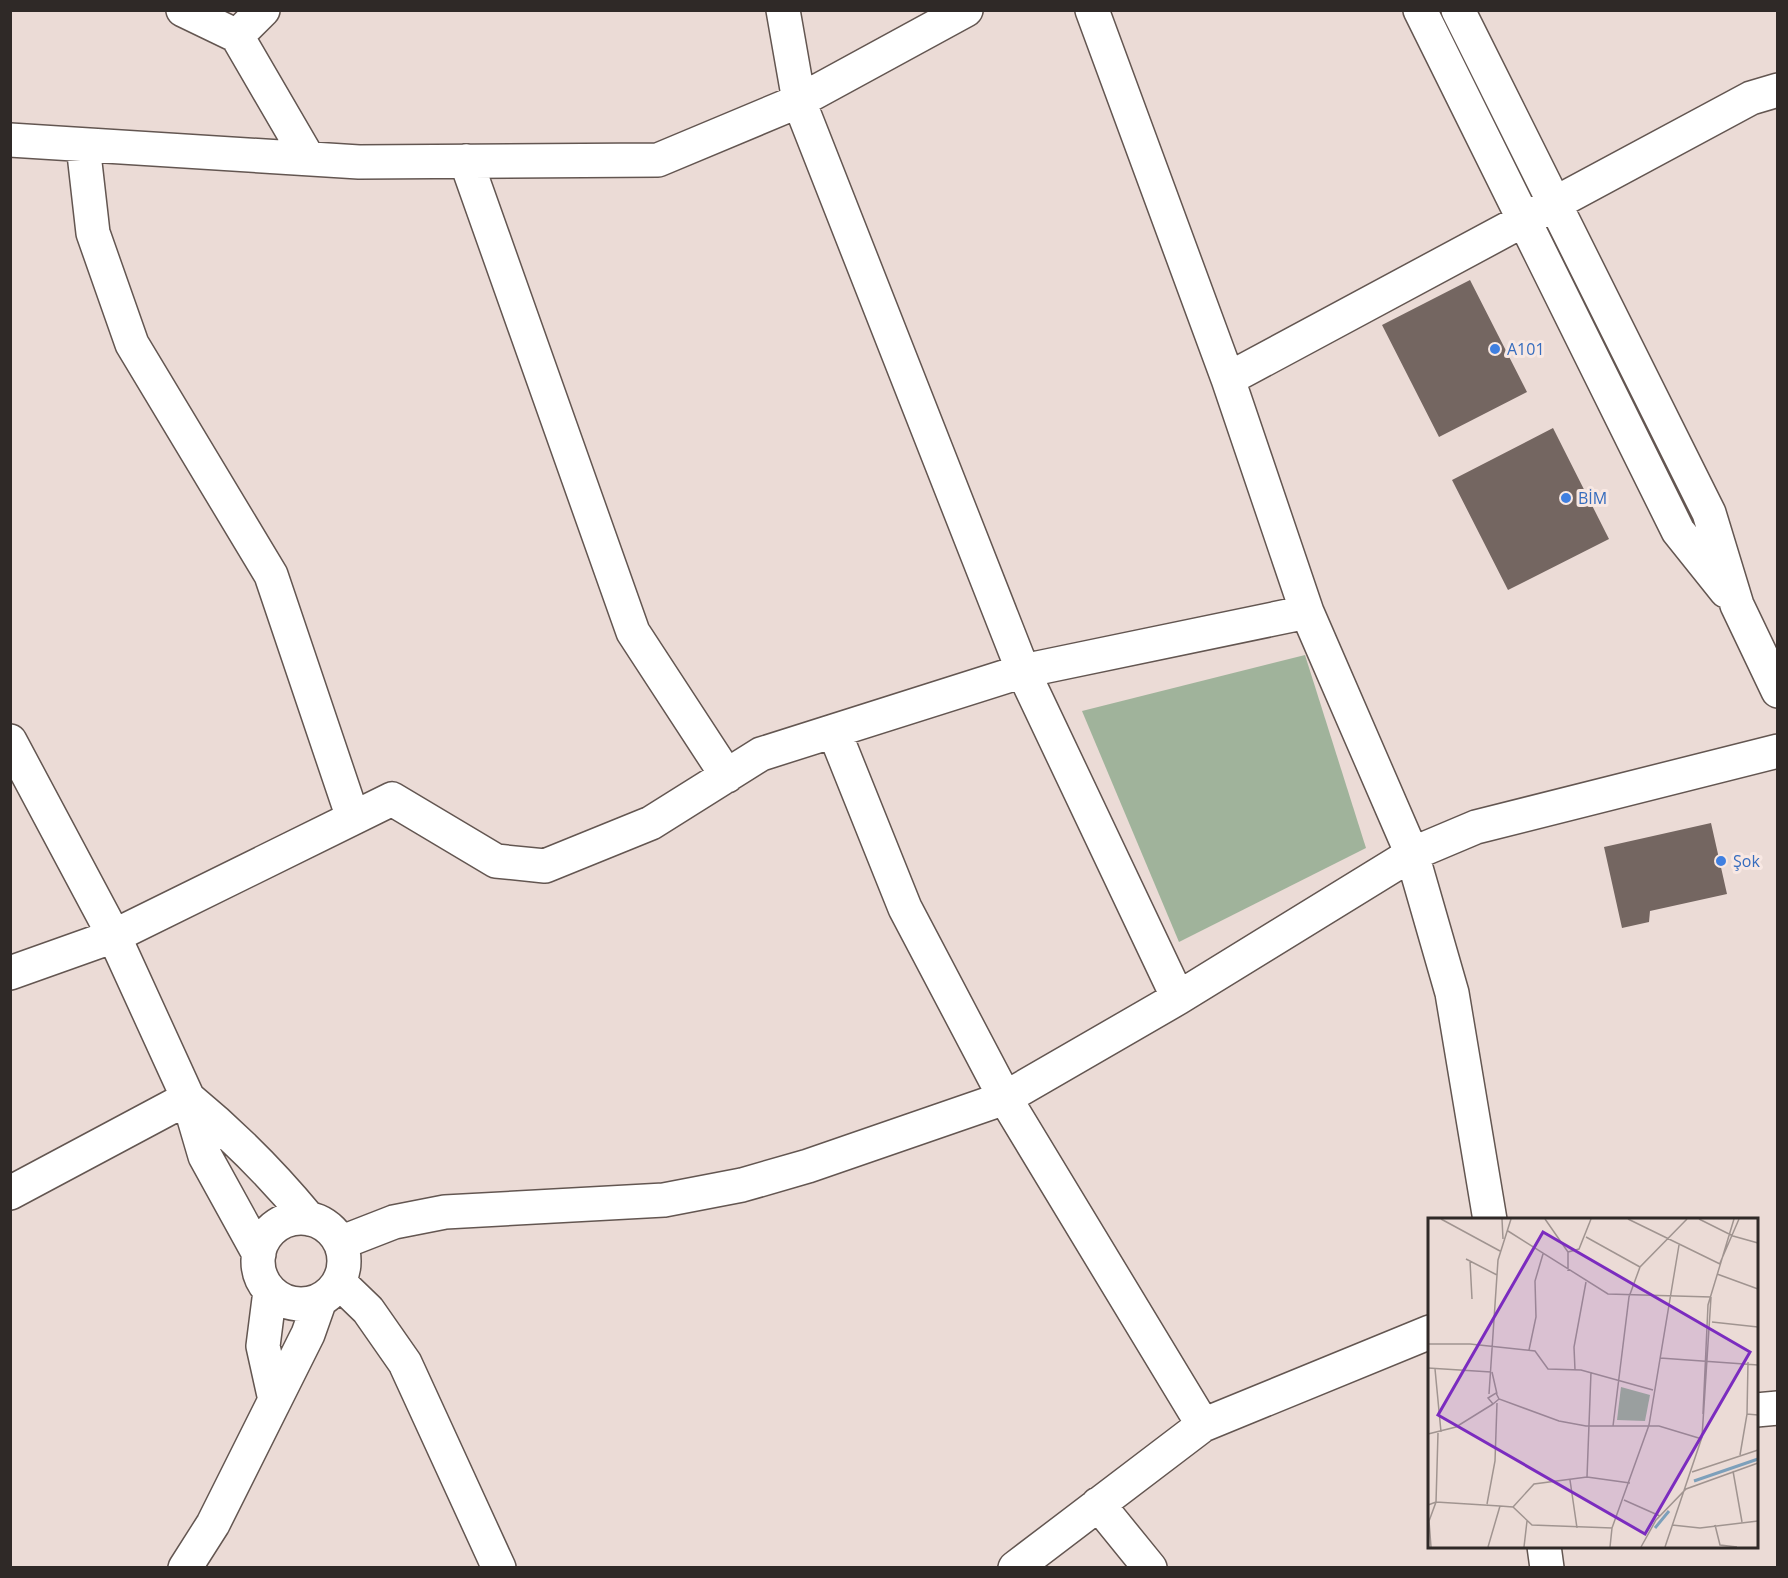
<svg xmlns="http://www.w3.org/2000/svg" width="1788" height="1578" viewBox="0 0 1788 1578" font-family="'Open Sans',sans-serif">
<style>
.green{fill:#a0b39b}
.building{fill:#746661}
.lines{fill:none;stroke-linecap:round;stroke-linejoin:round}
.street-casing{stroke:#635651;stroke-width:36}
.street{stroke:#fff;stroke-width:33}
.shop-dot{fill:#3f7fe0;stroke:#f8e8e3;stroke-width:2}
.labels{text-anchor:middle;stroke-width:6;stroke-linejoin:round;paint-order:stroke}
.shop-label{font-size:16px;fill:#366cbe;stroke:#f8e8e3;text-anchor:start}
.inset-river{fill:none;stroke:#7da0bb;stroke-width:3}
.inset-road{fill:none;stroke:#a09490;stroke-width:1.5}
.view{fill:#7b2cbf;fill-opacity:0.15;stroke:#7b2cbf;stroke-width:3}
.inset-edge{fill:none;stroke:#2f2927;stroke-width:3}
</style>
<rect width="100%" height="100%" fill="#ebdbd6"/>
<path class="green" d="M1305 655 1366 848 1179 942 1082 711Z"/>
<path class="building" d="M1470 280 1527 392 1439 437 1382 325Z
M1553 428 1609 539 1508 590 1452 480Z
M1711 823 1727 894 1650 911 1649 922 1622 928 1604 847Z"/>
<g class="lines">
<g class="street-casing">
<path id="street" d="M183 10 237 36 308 158
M783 10 799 101 1023 671 1178 998
M1092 10 1228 379 1307 612 1412 854 1452 993 1490 1220
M1420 10 1678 531 1726 591
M1458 10 1709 513 1737 605 1778 691
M237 36 263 10
M10 140 359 162 658 160 799 101 966 10
M83 145 93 233 132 344 271 575 353 818
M466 161 633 632 727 776
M1228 379 1751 98 1778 90
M834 731 905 908 1005 1098 1203 1425
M10 741 114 936 188 1098 205 1156 259 1254
M10 973 114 936 392 799 496 861 545 866 651 823 761 754 1023 671 1307 612
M188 1098C233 1135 272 1174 309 1219
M10 1193 188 1098
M258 1261a43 43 0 1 1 86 0a43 43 0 1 1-86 0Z
M340 1243 394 1222 445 1212 664 1200 742 1185 808 1166 1005 1098 1178 998 1412 854 1476 827 1778 751
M339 1282 368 1310 405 1363 499 1568
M270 1291 263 1346 275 1400
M1756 1410 1778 1408
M1098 1504 1150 1568
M1544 1546 1547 1568
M185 1568 213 1524 308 1334 320 1300
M1015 1568 1203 1425 1430 1332"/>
</g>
<use href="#street" class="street"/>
</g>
<g class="shop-dot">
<circle cx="1495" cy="349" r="6"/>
<circle cx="1566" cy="498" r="6"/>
<circle cx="1721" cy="861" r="6"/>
</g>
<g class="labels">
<g class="shop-label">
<text x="1507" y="355">A101</text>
<text x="1578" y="504">BİM</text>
<text x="1733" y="867">Şok</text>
</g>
</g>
<g transform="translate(1428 1218)">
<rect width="330" height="330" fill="#ebdbd6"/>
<path d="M193 169 222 177 217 203 189 202Z" fill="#a0b39b"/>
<path class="inset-river" d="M266 263 330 241M227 310 241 293"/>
<path class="inset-road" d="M13 1 72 33M74 1 75 21M117 1 140 34V53M200 1 292 46M271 1 305 18 330 25M80 13 180 76 283 79M158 19 212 49M140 34 151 31 163 1M38 41 69 57M42 43 44 81M292 45 311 1M289 56 330 71M284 104 330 109M0 126H42L107 133 120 151 153 152 225 172M101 132 108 99 107 63 115 36M232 140 330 147M0 150 63 154M7 151 13 214M147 152 146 129 158 64M64 154 69 176M61 176 70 42 83 1M71 181 65 186 60 180 68 175 71 181 131 203 158 208H231L274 221M275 196 280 87 306 1M319 196 320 144M185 208 201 79 212 49 259 1M0 216 28 209 65 186M312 237 319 196 330 197M305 253 314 304M264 254 330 232M159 259 163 154M142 262 149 310M196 282 232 298M59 286 67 243 69 185M0 287 8 284 72 288 85 289 104 307 184 310 221 207 251 27M85 289 106 266 159 259 202 265M244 307 272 310 330 303M287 307 292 327 309 329M3 329 1 303 8 284 10 215M60 329 72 288M96 329 99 303M182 329 184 310M213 329 228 302 258 271 330 245M237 329 274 219 283 79"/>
<path class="view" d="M115 14 322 134 217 316 10 197Z"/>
<rect width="330" height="330" class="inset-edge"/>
</g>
<rect width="1788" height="1578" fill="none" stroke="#2f2927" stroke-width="24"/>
</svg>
